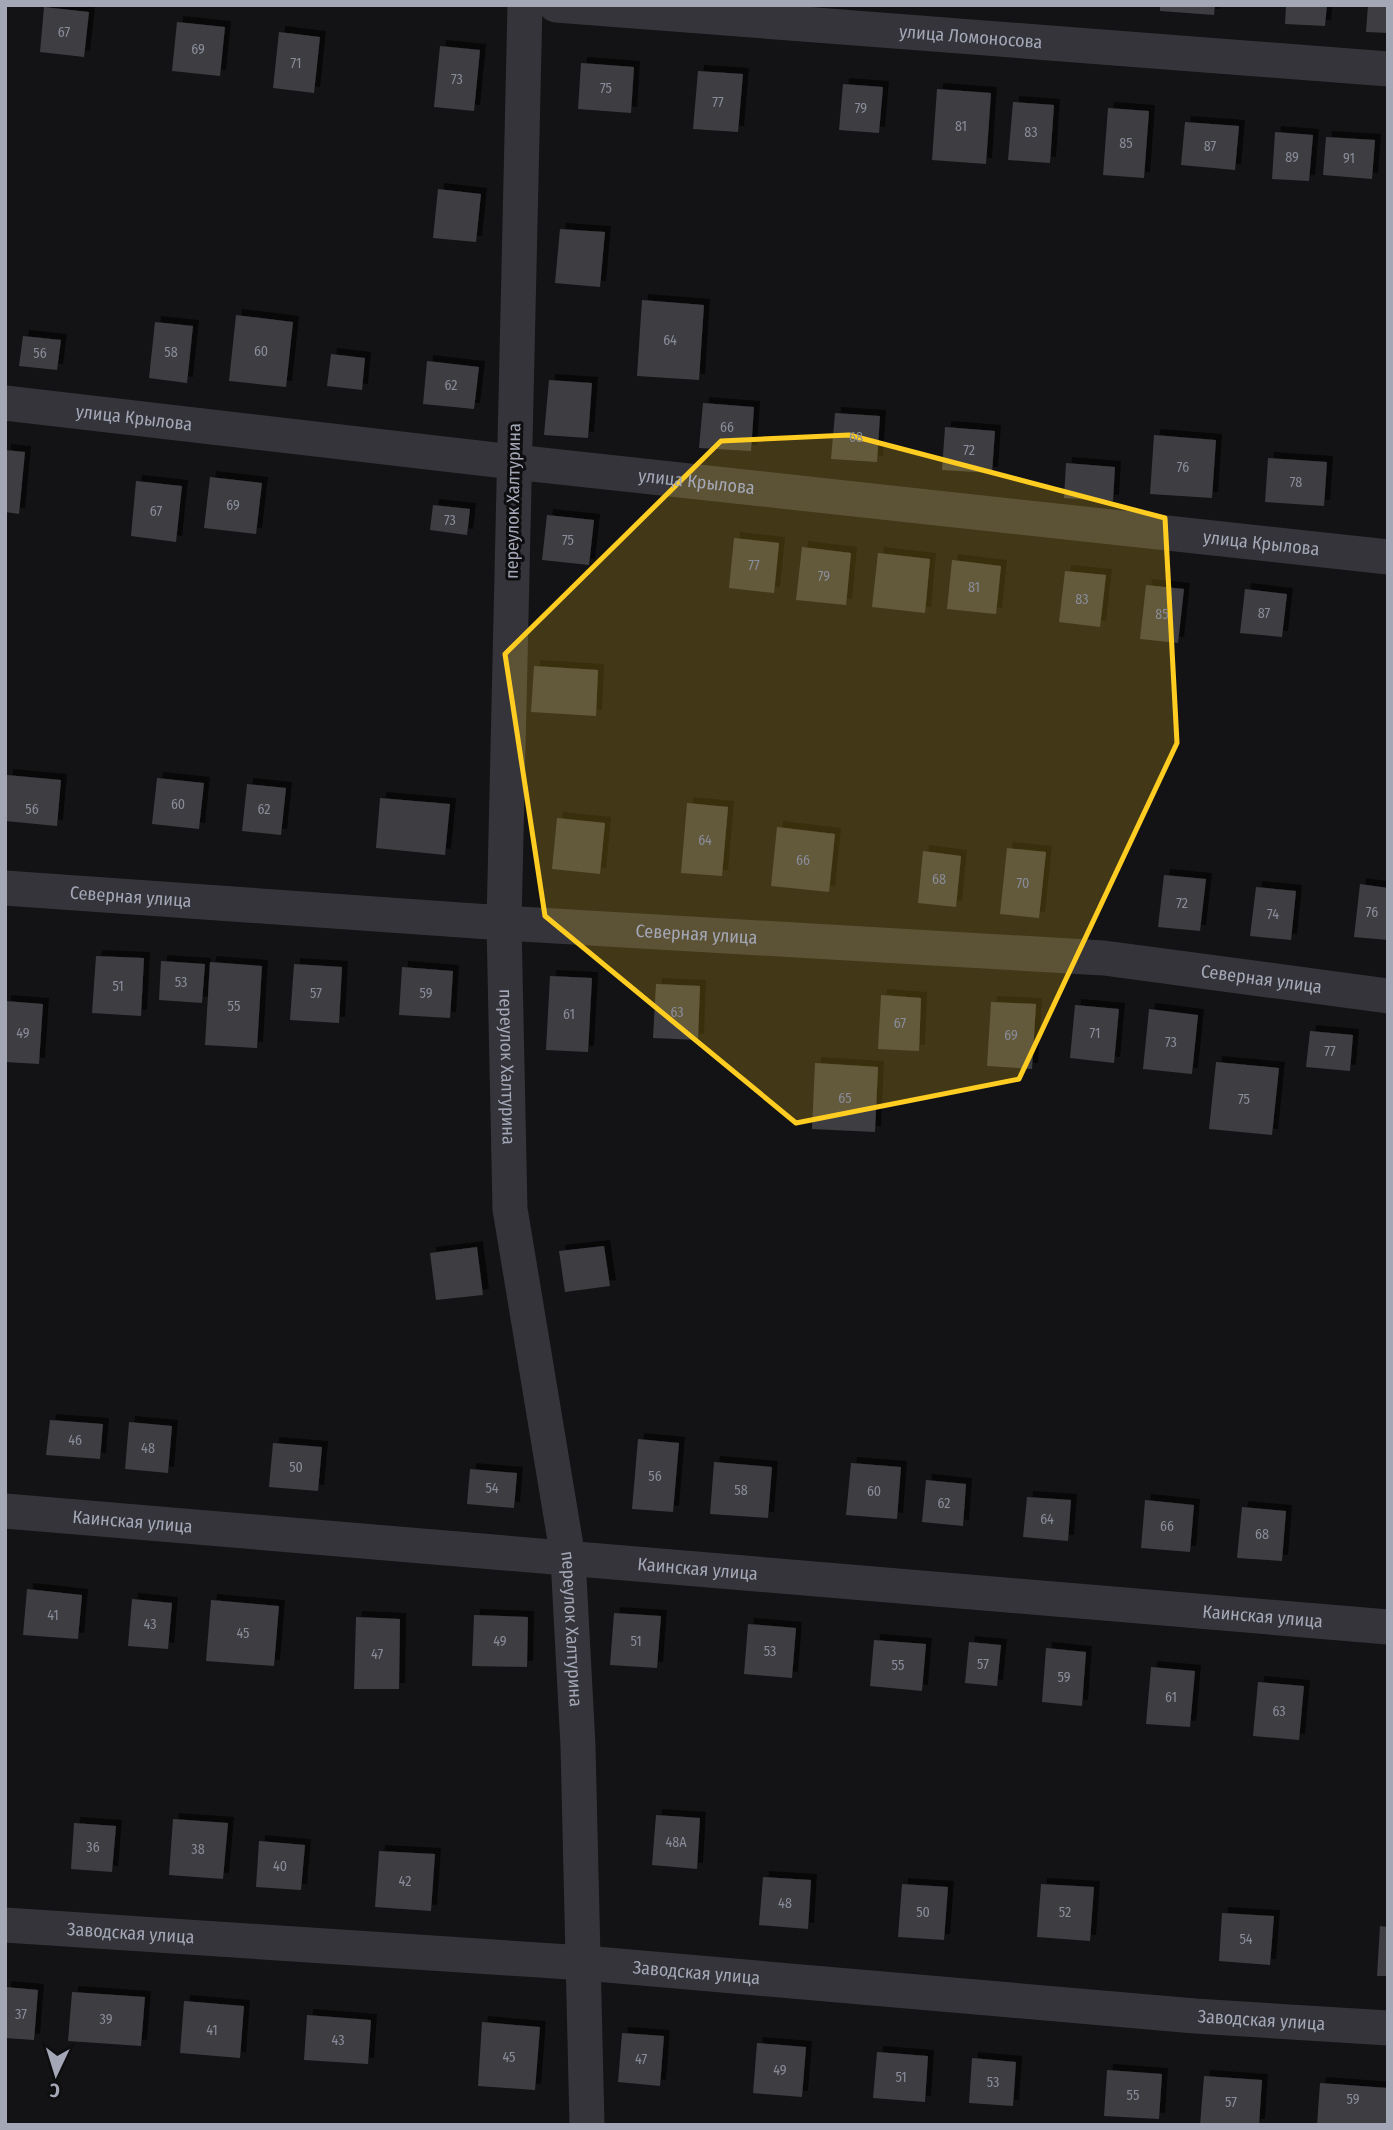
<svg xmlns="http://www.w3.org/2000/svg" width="1393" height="2130" viewBox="0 0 1393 2130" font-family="'Fira Sans Condensed',sans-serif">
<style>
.building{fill:#3c3d42;filter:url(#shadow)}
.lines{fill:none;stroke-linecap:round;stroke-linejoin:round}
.street{stroke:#34343a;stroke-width:35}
.marked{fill:#ffcd21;fill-opacity:0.2;stroke:#ffcd21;stroke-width:5;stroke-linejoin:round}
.labels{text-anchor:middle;stroke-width:6;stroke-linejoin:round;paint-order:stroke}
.number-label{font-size:14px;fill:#898c99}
.street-label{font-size:18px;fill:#a3a7b6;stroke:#0e0e10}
</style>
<defs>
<filter id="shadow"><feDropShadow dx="6" dy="-6" stdDeviation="0" flood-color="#0009"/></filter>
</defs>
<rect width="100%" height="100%" fill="#131315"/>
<path class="building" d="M1160 5H1215L1214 15 1160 11Z
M1286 5H1327L1325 26 1285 24Z
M1368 5H1388V33L1366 32Z
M44 7 89 12 84 57 40 52Z
M177 22 225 27 220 76 172 71Z
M279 32 320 37 314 93 273 88Z
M440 46 480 50 474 111 434 107Z
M581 63 634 67 631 113 578 109Z
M698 71 743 74 738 132 693 129Z
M843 84 883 87 879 133 839 130Z
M937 89 991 93 986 164 932 160Z
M1013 102 1054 105 1050 163 1008 160Z
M1108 108 1149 111 1144 178 1103 175Z
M1185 122 1239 126 1235 170 1181 165Z
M1275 132 1313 135 1309 181 1272 179Z
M1326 137 1375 140 1372 179 1323 175Z
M438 189 481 194 476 242 433 238Z
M560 229 605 232 600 287 555 283Z
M642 300 704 305 699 380 637 376Z
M236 315 293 322 286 387 229 381Z
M155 322 193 326 187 383 149 378Z
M23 336 61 340 57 370 19 366Z
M331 354 365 358 362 390 327 386Z
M427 361 479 367 474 409 423 404Z
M549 380 592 383 588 438 544 435Z
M703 403 754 407 751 451 699 448Z
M835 413 880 416 877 462 831 459Z
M945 427 995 431 992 473 942 470Z
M1154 435 1216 440 1212 498 1150 494Z
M5 450 25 452 19 514 5 512Z
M1268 458 1327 462 1324 506 1265 502Z
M1066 463 1115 467 1113 501 1064 498Z
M210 477 262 483 256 534 204 528Z
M136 481 182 486 176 542 131 536Z
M433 505 470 509 467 535 430 530Z
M547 515 594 520 589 565 542 560Z
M734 538 779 543 774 593 729 588Z
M802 547 851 553 846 605 796 600Z
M878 553 930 559 925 613 872 607Z
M952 560 1001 566 996 614 947 609Z
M1065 571 1106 575 1100 627 1059 622Z
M1146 585 1184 589 1178 643 1140 639Z
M1245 589 1287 594 1282 637 1240 633Z
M534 666 598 670 596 716 531 712Z
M7 775 61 780 57 826 5 821Z
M157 778 204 783 199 829 152 824Z
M247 784 286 788 281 835 242 831Z
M380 798 450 804 445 855 376 848Z
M687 803 728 807 722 876 681 873Z
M557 818 605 823 600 874 552 869Z
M777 827 835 834 829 892 771 886Z
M1007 848 1046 852 1039 918 1000 914Z
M923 851 961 856 956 907 918 903Z
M1164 875 1206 879 1200 931 1158 927Z
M1360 884 1388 888V940L1354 937Z
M1256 887 1296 891 1291 940 1250 936Z
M96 956 144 958 141 1016 92 1013Z
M161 961 205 964 202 1003 159 1000Z
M210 962 262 966 257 1048 205 1045Z
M294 964 342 967 339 1023 290 1020Z
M402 967 453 971 450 1018 399 1015Z
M550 976 592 978 588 1052 546 1050Z
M656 984 700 986 698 1040 653 1038Z
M881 995 921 998 919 1051 878 1049Z
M5 1001 43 1004 39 1064 5 1062Z
M991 1002 1036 1004 1032 1069 987 1066Z
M1075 1005 1119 1009 1114 1063 1070 1058Z
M1149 1009 1198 1015 1192 1074 1143 1069Z
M1310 1031 1353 1035 1350 1071 1306 1067Z
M1216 1062 1279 1068 1272 1135 1209 1129Z
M815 1063 878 1067 875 1132 812 1129Z
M604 1246 610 1286 565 1292 559 1251Z
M477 1247 483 1295 436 1300 430 1253Z
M50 1420 103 1424 100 1459 46 1455Z
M129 1422 172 1426 168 1473 125 1469Z
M638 1439 679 1443 673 1512 632 1509Z
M273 1443 322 1447 318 1491 269 1487Z
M714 1462 772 1467 768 1518 710 1514Z
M851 1463 901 1467 897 1519 846 1515Z
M470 1469 517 1473 514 1508 467 1504Z
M926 1480 966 1484 963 1526 922 1522Z
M1027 1497 1071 1500 1068 1541 1023 1537Z
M1145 1500 1194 1505 1190 1552 1141 1548Z
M1242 1507 1286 1511 1282 1561 1237 1558Z
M27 1589 82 1595 78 1639 23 1635Z
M132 1599 172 1603 168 1649 128 1646Z
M211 1600 279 1606 274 1666 206 1661Z
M614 1613 661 1616 657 1668 610 1665Z
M474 1615 528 1617 527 1667 472 1666Z
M356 1617 400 1619 399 1689H354Z
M748 1624 796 1628 792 1678 744 1674Z
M874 1640 926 1644 922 1691 870 1686Z
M969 1642 1001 1645 997 1686 965 1683Z
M1046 1648 1086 1652 1082 1706 1042 1702Z
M1151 1667 1195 1671 1190 1727 1146 1724Z
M1258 1682 1304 1686 1299 1740 1253 1736Z
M656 1815 700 1818 697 1869 652 1865Z
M173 1819 228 1823 223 1879 169 1875Z
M74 1823 116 1826 112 1872 71 1869Z
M259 1841 305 1845 301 1890 256 1887Z
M379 1851 435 1854 431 1911 375 1907Z
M763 1877 811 1880 808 1929 759 1925Z
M902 1884 948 1887 944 1940 898 1937Z
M1041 1884 1094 1887 1090 1941 1037 1937Z
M1222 1913 1274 1916 1270 1965 1219 1961Z
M1380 1926 1388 1927V1976H1377Z
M5 1987 38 1990 34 2040 5 2038Z
M72 1992 145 1997 141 2046 68 2041Z
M184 2001 244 2006 240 2058 180 2053Z
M307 2015 371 2020 368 2064 304 2060Z
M482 2022 540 2027 535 2090 478 2086Z
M622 2033 664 2036 660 2086 618 2082Z
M757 2043 806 2047 802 2097 753 2093Z
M877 2052 928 2056 925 2102 873 2098Z
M972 2058 1016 2062 1013 2106 969 2103Z
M1107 2070 1162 2074 1159 2119 1104 2116Z
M1204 2076 1262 2080 1259 2125H1200Z
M1320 2083 1388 2088 1387 2125H1317Z"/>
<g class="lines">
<g class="street">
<path id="s1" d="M525 5 504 923 510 1209 568 1558 578 1746 587 2125"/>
<path id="s2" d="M556 5 1388 69"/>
<path id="s3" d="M5 403 514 462 1388 557"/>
<path id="s4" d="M5 888 504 923 1104 958 1388 996"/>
<path id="s5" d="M5 1511 1388 1627"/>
<path id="s6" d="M5 1925 584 1963 1195 2016 1388 2028"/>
</g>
</g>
<path class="marked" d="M849 435 1165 518 1177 743 1019 1079 796 1123 545 916 505 654 721 441Z"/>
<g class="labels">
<g class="number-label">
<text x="64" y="37">67</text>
<text x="198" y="54">69</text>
<text x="296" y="68">71</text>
<text x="457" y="84">73</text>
<text x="606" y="93">75</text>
<text x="718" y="107">77</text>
<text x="861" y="113">79</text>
<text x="961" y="131">81</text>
<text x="1031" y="137">83</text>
<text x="1126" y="148">85</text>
<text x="1210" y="151">87</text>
<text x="1292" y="162">89</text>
<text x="1349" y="163">91</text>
<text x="670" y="345">64</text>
<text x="261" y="356">60</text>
<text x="171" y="357">58</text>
<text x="40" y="358">56</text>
<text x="451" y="390">62</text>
<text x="727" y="432">66</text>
<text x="856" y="442">68</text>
<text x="969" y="455">72</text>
<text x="1183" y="472">76</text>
<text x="1296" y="487">78</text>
<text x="233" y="510">69</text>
<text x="156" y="516">67</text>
<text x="450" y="525">73</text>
<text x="568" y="545">75</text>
<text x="754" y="570">77</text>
<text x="824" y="581">79</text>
<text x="974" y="592">81</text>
<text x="1082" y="604">83</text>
<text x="1264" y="618">87</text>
<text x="1162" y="619">85</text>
<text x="178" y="809">60</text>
<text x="32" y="814">56</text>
<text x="264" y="814">62</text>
<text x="705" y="845">64</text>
<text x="803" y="865">66</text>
<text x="939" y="884">68</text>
<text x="1023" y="888">70</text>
<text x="1182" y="908">72</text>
<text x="1372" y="917">76</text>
<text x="1273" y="919">74</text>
<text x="181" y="987">53</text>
<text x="118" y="991">51</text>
<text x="316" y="998">57</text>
<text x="426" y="998">59</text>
<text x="234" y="1011">55</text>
<text x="677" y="1017">63</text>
<text x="569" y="1019">61</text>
<text x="900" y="1028">67</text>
<text x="23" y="1038">49</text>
<text x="1095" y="1038">71</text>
<text x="1011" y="1040">69</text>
<text x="1171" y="1047">73</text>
<text x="1330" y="1056">77</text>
<text x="845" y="1103">65</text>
<text x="1244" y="1104">75</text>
<text x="75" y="1445">46</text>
<text x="148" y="1453">48</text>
<text x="296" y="1472">50</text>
<text x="655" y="1481">56</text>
<text x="492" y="1493">54</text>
<text x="741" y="1495">58</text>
<text x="874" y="1496">60</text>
<text x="944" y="1508">62</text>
<text x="1047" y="1524">64</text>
<text x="1167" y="1531">66</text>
<text x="1262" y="1539">68</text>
<text x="53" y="1620">41</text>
<text x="150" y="1629">43</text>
<text x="243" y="1638">45</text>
<text x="500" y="1646">49</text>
<text x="636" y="1646">51</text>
<text x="770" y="1656">53</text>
<text x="377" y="1659">47</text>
<text x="983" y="1669">57</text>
<text x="898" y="1670">55</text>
<text x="1064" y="1682">59</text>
<text x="1171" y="1702">61</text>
<text x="1279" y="1716">63</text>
<text x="676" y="1847">48А</text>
<text x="93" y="1852">36</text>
<text x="198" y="1854">38</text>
<text x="280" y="1871">40</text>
<text x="405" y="1886">42</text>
<text x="785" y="1908">48</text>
<text x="923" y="1917">50</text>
<text x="1065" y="1917">52</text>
<text x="1246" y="1944">54</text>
<text x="21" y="2019">37</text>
<text x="106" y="2024">39</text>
<text x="212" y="2035">41</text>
<text x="338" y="2045">43</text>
<text x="509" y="2062">45</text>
<text x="641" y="2064">47</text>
<text x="780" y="2075">49</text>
<text x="901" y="2082">51</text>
<text x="993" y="2087">53</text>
<text x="1133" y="2100">55</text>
<text x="1353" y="2104">59</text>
<text x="1231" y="2107">57</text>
</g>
<g class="street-label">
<text dy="6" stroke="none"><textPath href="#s2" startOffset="416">улица Ломоносова</textPath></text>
<text dy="6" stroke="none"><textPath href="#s3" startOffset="130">улица Крылова</textPath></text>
<text dy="6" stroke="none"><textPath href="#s3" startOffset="696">улица Крылова</textPath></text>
<text transform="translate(513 501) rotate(-89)" y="6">переулок Халтурина</text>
<text dy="6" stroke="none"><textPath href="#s3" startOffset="1264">улица Крылова</textPath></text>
<text dy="6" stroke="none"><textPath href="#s4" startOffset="126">Северная улица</textPath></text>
<text dy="6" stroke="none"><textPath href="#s4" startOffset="693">Северная улица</textPath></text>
<text dy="6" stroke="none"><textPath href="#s4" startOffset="1260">Северная улица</textPath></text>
<text dy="6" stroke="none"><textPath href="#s1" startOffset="1062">переулок Халтурина</textPath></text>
<text dy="6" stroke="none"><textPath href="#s5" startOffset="128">Каинская улица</textPath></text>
<text dy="6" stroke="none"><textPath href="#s5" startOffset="695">Каинская улица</textPath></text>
<text dy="6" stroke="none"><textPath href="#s5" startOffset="1262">Каинская улица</textPath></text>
<text dy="6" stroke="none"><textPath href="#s1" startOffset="1629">переулок Халтурина</textPath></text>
<text dy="6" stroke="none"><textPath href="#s6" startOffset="126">Заводская улица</textPath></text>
<text dy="6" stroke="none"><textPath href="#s6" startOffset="693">Заводская улица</textPath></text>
<text dy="6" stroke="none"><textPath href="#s6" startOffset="1260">Заводская улица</textPath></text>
</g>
</g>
<rect width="1393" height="2130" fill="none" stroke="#a3a7b6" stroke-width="14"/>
<g transform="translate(56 2074) rotate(184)" stroke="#0e0e10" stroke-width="5" paint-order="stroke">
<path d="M0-5L12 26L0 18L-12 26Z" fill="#a3a7b6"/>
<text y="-10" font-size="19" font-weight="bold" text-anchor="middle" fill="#a3a7b6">С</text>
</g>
</svg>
